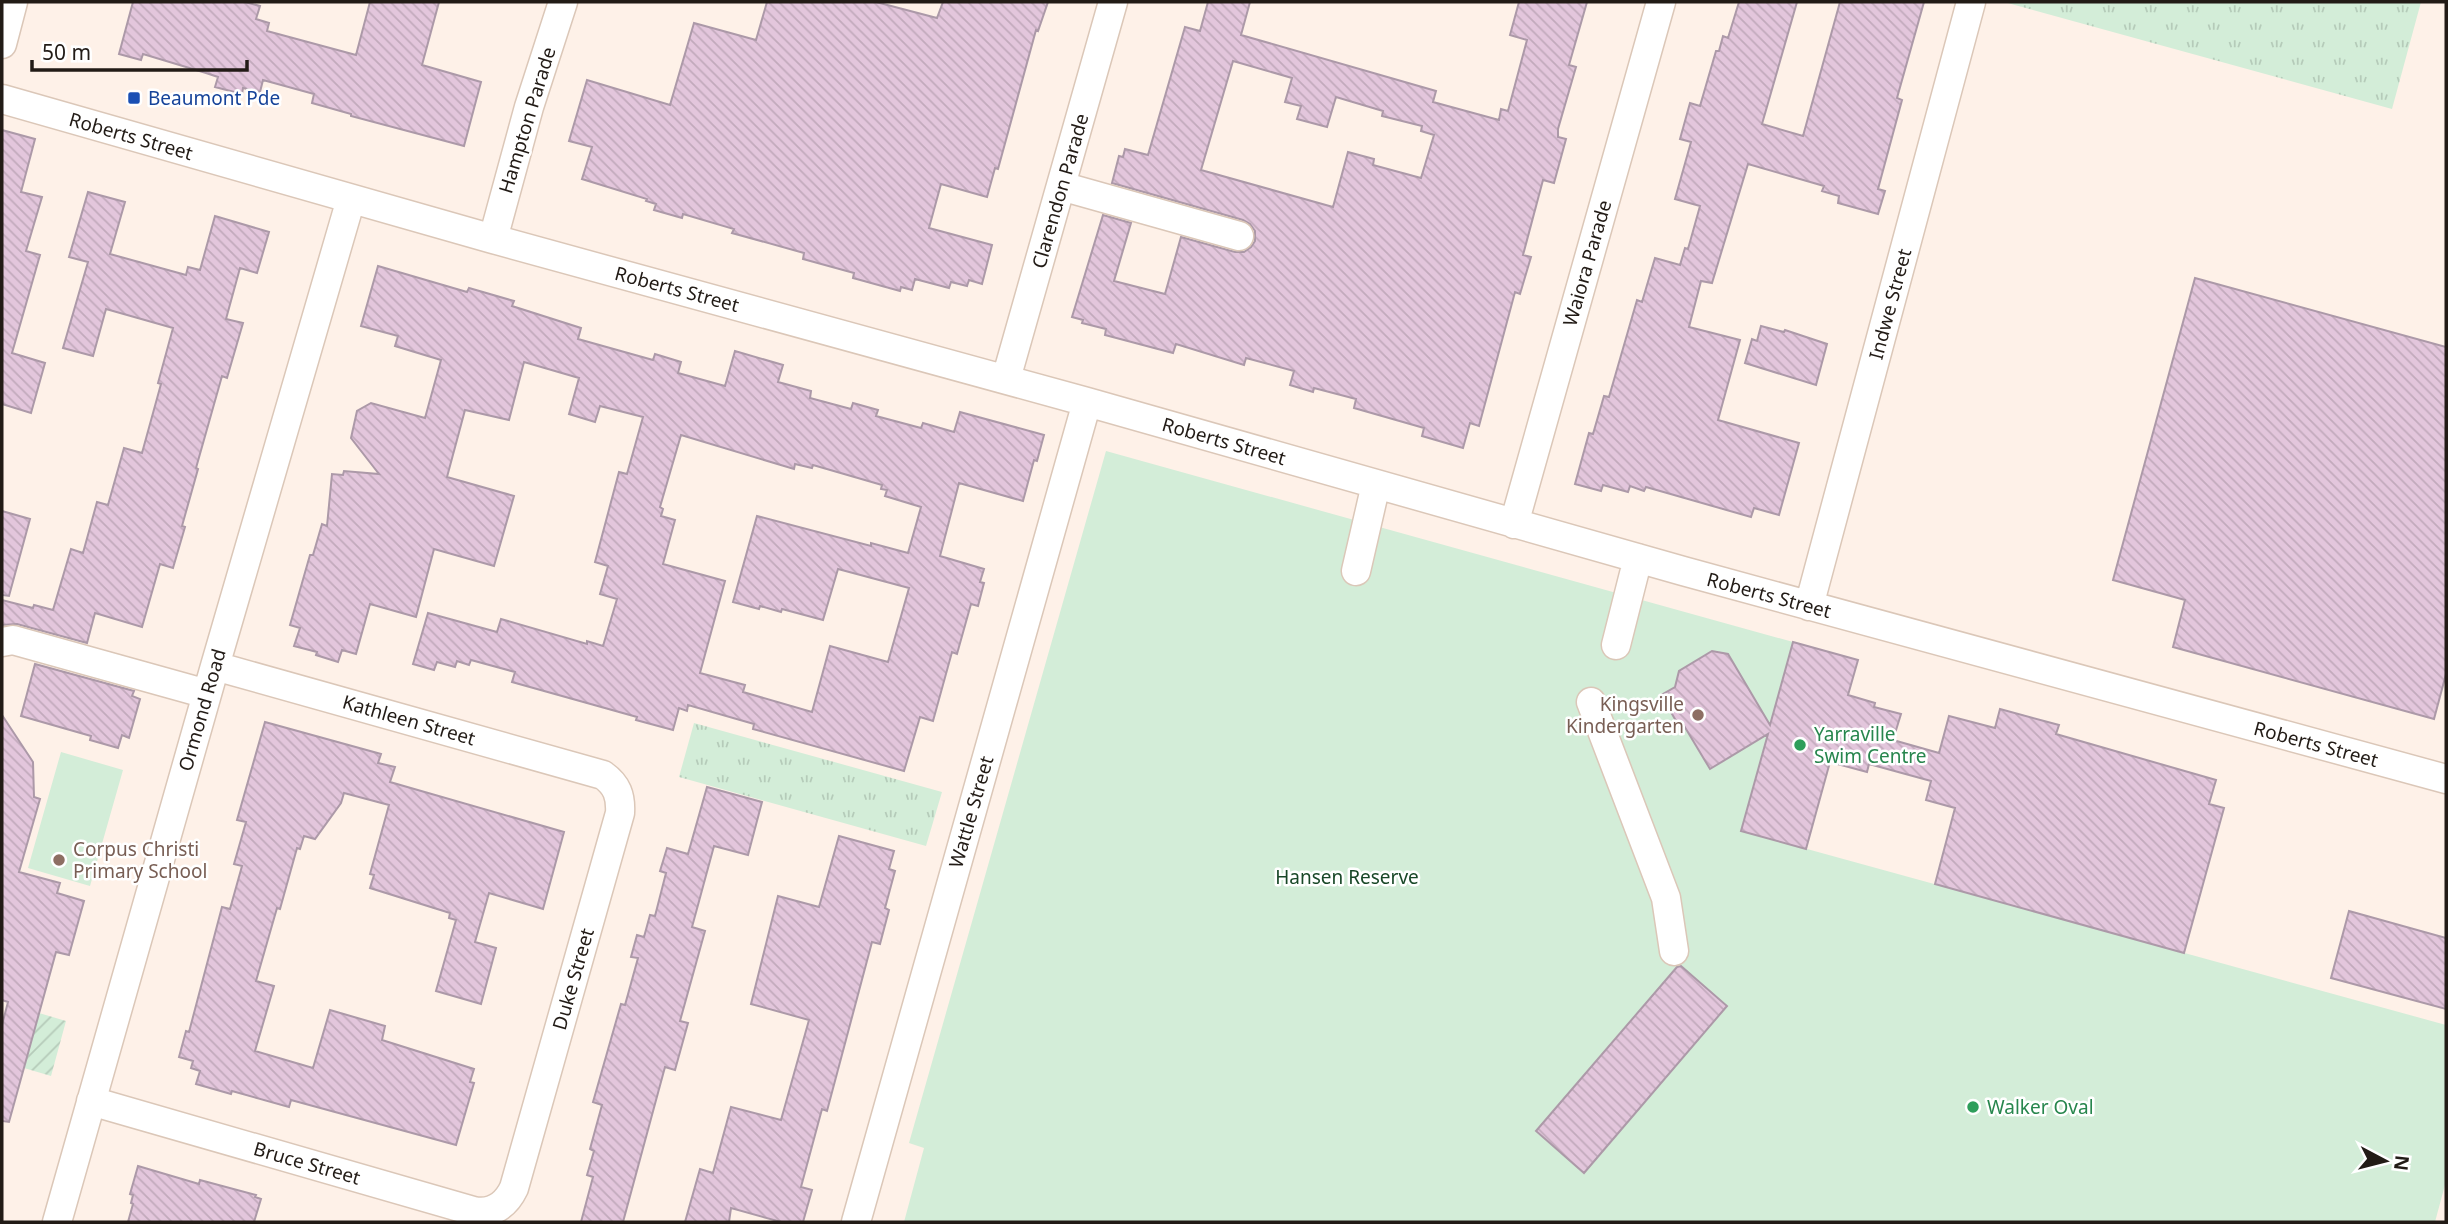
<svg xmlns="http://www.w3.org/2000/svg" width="2448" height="1224" viewBox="0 0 2448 1224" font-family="'Noto Sans',sans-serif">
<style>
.grass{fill:url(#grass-tufts)}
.park{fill:#d3edd8}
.garden{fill:url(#garden-furrows)}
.building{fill:url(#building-back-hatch);stroke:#ac99a8;stroke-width:2;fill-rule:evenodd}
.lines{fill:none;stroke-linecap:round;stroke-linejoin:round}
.minor-casing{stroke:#dbc7b8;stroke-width:31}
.minor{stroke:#fff;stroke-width:28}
.transit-dot{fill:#1a4fb4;stroke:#fff;stroke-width:2.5}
.education-dot{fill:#8d6e63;stroke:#fff;stroke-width:2.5}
.leisure-dot{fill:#2e9e5b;stroke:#fff;stroke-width:2.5}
.labels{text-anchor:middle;stroke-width:5;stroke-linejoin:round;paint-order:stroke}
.transit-label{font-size:19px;fill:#164399;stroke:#fff;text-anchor:start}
.street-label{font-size:19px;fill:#221b16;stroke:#fff}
.education-label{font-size:19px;fill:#785e54;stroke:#fff;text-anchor:end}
.leisure-label{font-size:19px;fill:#27864d;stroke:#fff;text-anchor:start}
.park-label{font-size:19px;fill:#184727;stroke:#fff}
</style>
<defs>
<pattern id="grass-tufts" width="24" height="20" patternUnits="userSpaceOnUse" patternTransform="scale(1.75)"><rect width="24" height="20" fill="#d3edd8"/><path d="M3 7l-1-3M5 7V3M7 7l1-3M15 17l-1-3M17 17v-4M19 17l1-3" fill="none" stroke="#b5cbb9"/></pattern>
<pattern id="garden-furrows" width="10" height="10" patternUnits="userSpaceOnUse" patternTransform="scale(1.75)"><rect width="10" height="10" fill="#d3edd8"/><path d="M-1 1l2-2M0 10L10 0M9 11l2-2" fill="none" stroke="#b5cbb9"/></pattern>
<pattern id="building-back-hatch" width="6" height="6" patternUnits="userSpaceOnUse" patternTransform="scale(1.75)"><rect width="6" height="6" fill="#e3c6dc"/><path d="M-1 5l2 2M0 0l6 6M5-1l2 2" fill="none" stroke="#c2aabc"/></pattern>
</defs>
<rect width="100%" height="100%" fill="#fef1e8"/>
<path class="grass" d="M2004 2H2421L2392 109Z
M694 723 942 792 926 846 679 777Z"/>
<path class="park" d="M1106 451 1793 642 1742 831 2446 1025V1181L2435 1222H904L924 1148 909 1143Z
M61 752 123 770 90 886 28 868Z"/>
<path class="garden" d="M39 1013 66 1021 51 1076 24 1068Z"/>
<path class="building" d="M133 2H245L260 6 256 19 269 23 267 31 356 55 370 2H439L422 65 481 82 464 146 351 116V114L312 103 314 94 263 80 260 92 243 88 242 94 215 87 218 77 206 73 143 54 141 60 119 54Z
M767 2H876L937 18 943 2H1048L1038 31 1036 30 998 169 995 168 987 197 941 184 929 228 992 245 982 284 969 280 967 286 951 282 949 288 915 279 912 290 901 287 900 291 853 278 854 273 803 259 804 253 732 233 734 229 683 214 682 218 654 210 656 204 646 201 647 199 582 179 592 147 569 141 587 80 670 105 694 23 756 40Z
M1208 2H1250L1241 35 1436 91 1433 102 1499 120 1501 109 1508 111 1527 40 1510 35 1519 2H1587L1569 65 1576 67 1558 129V137L1566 139 1554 183 1543 180 1523 255 1531 257 1520 294 1515 292 1479 426 1470 423 1463 448 1422 436 1424 428 1354 408 1356 399 1314 388 1313 392 1290 385 1294 371 1246 358 1244 365 1176 344 1173 353 1105 335 1106 329 1082 323 1083 320 1072 317 1103 215 1131 223 1114 281 1165 294 1181 237 1235 252H1244L1251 247 1255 241V231L1250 224 1243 220 1112 183 1119 156 1123 157 1125 149 1148 155 1185 27 1200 31ZM1233 61 1292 78 1285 102 1301 106 1297 119 1327 127 1336 97 1383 111 1382 116 1422 126 1421 131 1434 135 1421 178 1373 165 1374 159 1348 152 1333 207 1201 170Z
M1739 2H1797L1762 124 1803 136 1840 2H1924L1897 98 1902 100 1878 189 1885 191 1878 214 1838 203 1839 196 1822 191 1824 186 1748 164 1712 283 1701 281 1689 327 1740 340 1718 420 1799 443 1779 515 1754 508 1751 517 1646 487 1644 491 1630 486 1628 492 1603 485 1601 491 1575 484 1589 433 1593 434 1604 396 1609 397 1637 300 1642 302 1655 258 1680 265 1685 248 1688 249 1700 206 1675 199 1691 142 1680 139 1690 103 1700 106 1716 51H1719L1723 36 1728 38Z
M2 130 35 139 21 192 42 197 26 251 40 255 12 353 45 363 31 413 2 404Z
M88 192 125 202 110 254 186 275 188 267 200 270 215 216 269 232 257 273 240 268 226 319 243 323 227 378 222 376 196 468 198 469 182 526 185 527 173 568 160 564 142 627 95 613 87 643 17 624 2 625V600L33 608 34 605 53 610 71 549 83 553 97 502 108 505 124 448 142 453 161 384 158 383 173 328 106 309 93 356 63 348 88 262 69 257Z
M378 266 467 292 469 288 514 301 512 306 581 328 578 339 653 360 655 354 681 362 678 373 725 386 735 351 783 365 778 382 811 391 810 398 851 409 853 403 878 410 876 416 921 428 923 423 954 432 960 412 1044 435 1037 461 1034 460 1023 501 959 483 940 556 984 569 980 582 984 583 978 606 971 604 957 654 952 652 933 721 920 717 904 771 753 729 754 724 688 705 687 711 679 708 673 730 636 720 637 717 512 682 515 672 471 660 469 665 457 661 455 667 437 662 434 670 413 664 428 613 497 632 501 619 587 644V641L603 646 617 599 600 594 608 566 595 562 619 472 627 474 643 417 600 406 595 422 569 414 579 378 524 362 509 420 465 410 447 477 514 496 494 566 434 549 416 617 370 604 356 654 342 650 338 662 316 655 317 652 294 646 300 628 290 625 310 555H313L322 524 327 526 332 474 343 475 344 471 379 474 351 438 357 411 371 403 425 418 441 360 395 346 398 336 361 326ZM681 435 794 469 795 464 812 468 813 465 882 485 881 489 887 490 885 496 921 507 908 553 871 543V546L757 516 733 602 759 609 760 606 781 612 782 609 823 620 838 569 909 588 888 662 830 646 812 712 743 692 745 685 700 673 725 581 663 564 675 520 661 516 663 509 660 507Z
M2195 278 2446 347V674L2434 719 2173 647 2185 600 2113 580Z
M1761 326 1784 332 1785 330 1827 344 1816 385 1745 363 1752 339 1757 341Z
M2 511 30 519 9 596 2 595Z
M1793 642 1858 660 1848 695 1875 703 1874 707 1901 714 1893 740 1939 753 1949 716 1995 728 2000 709 2059 725 2056 734 2216 780 2209 804 2224 808 2184 953 1935 884 1955 808 1926 800 1931 781 1869 764 1867 772 1830 762 1806 849 1741 831 1768 734 1710 769 1683 724 1679 726 1661 695 1675 687 1679 671 1712 651 1728 654 1770 725Z
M35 664 134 691 132 696 140 699 129 738 122 735 118 748 90 740 91 736 21 716Z
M2 715 33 762 34 797 40 799 19 872 60 883 57 893 84 901 69 955 56 952 9 1122 2 1121V1025L8 1002 2 1000Z
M265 722 381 754 378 763 395 767 390 782 564 832 543 909 489 893 475 942 496 948 481 1004 436 991 456 920 449 918 450 913 370 888 374 875 370 874 389 805 344 793 341 803 315 839 304 836 300 849 297 848 280 909 277 908 256 981 274 986 255 1051 313 1068 330 1010 385 1026 382 1040 474 1069 470 1082 474 1083 456 1145 291 1100 289 1107 232 1091 231 1094 196 1084 200 1071 191 1068 193 1061 179 1057 186 1031 189 1032 222 907 230 909 242 866 234 864 246 822 237 820Z
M707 787 762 802 748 855 714 846 692 927 705 931 680 1021 688 1023 675 1070 665 1067 623 1222H581L593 1177 587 1175 594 1151 590 1149 602 1105 593 1102 621 1004 625 1005 638 958 631 957 637 935 644 937 650 915 655 916 666 873 660 871 667 848 688 854Z
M839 836 894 851 889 869 895 871 885 908 889 910 880 944 872 942 827 1111 822 1109 801 1187 812 1190 803 1222H781L731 1208 729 1222H685L700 1169 713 1173 731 1107 781 1120 809 1020 751 1004 778 896 819 907Z
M2349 911 2446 938V1009L2331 978Z
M1681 966 1727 1006 1584 1173 1536 1131 1677 967Z
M138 1166 199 1184 200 1180 256 1195 255 1197 261 1199 254 1222H128L133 1204 131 1203 133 1195 130 1194Z"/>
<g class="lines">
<g class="minor-casing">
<path id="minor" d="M2 44 13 2
M2 99 493 239 1087 402 1683 571 2446 779
M1061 186 1239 236
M493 239 529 107 563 2
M1006 379 1113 2
M1514 524 1661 2
M1356 571 1376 484
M1809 606 1971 2
M2 642 13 640 207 694
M1616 645 1638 558
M1591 702 1666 898 1674 951
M91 1101 473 1211C492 1215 506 1205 514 1188L620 813C621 796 617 785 603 775L215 666
M57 1222 215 666 351 199
M856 1222 1087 402"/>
</g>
<use href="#minor" class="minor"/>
</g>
<rect class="transit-dot" x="127" y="91" width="14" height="14" rx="3.5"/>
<g class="education-dot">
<circle cx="1698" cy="715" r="7"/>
<circle cx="59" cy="860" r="7"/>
</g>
<g class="leisure-dot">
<circle cx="1800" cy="745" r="7"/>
<circle cx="1973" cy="1107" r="7"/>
</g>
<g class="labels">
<g class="transit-label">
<text x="148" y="105">Beaumont Pde</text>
</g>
<g class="street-label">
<text transform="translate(527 120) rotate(-73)" y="7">Hampton Parade</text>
<text transform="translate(131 136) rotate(16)" y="7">Roberts Street</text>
<text transform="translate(1060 191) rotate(-74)" y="7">Clarendon Parade</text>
<text transform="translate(1587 263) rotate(-74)" y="7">Waiora Parade</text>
<text transform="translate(677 289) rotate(15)" y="7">Roberts Street</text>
<text transform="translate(1890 304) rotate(-75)" y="7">Indwe Street</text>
<text transform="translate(1224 441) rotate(16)" y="7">Roberts Street</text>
<text transform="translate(1769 595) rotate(15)" y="7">Roberts Street</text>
<text transform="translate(202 710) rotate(-74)" y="7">Ormond Road</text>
<text transform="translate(409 720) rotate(16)" y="7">Kathleen Street</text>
<text transform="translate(2316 744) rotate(15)" y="7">Roberts Street</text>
<text transform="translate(971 812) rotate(-74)" y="7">Wattle Street</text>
<text transform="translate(573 979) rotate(-74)" y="7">Duke Street</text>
<text transform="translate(307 1163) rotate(16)" y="7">Bruce Street</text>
</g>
<g class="education-label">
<text x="1684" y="711">Kingsville<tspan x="1684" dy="22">Kindergarten</tspan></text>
<text x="73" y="856" text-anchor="start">Corpus Christi<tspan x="73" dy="22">Primary School</tspan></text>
</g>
<g class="leisure-label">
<text x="1814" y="741">Yarraville<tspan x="1814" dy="22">Swim Centre</tspan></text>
<text x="1987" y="1114">Walker Oval</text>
</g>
<g class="park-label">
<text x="1347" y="884">Hansen Reserve</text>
</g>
</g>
<rect width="2448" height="1224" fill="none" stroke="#221b16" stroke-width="7"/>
<g transform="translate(2385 1161) rotate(97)" stroke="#ffffff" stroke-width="5" paint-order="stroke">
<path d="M0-5L12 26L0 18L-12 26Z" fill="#221b16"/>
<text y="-10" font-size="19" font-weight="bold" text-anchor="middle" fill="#221b16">N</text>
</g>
<path d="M32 60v10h215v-10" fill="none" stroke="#221b16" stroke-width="3.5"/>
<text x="42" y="60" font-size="21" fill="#221b16" stroke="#ffffff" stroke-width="5" paint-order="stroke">50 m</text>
</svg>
